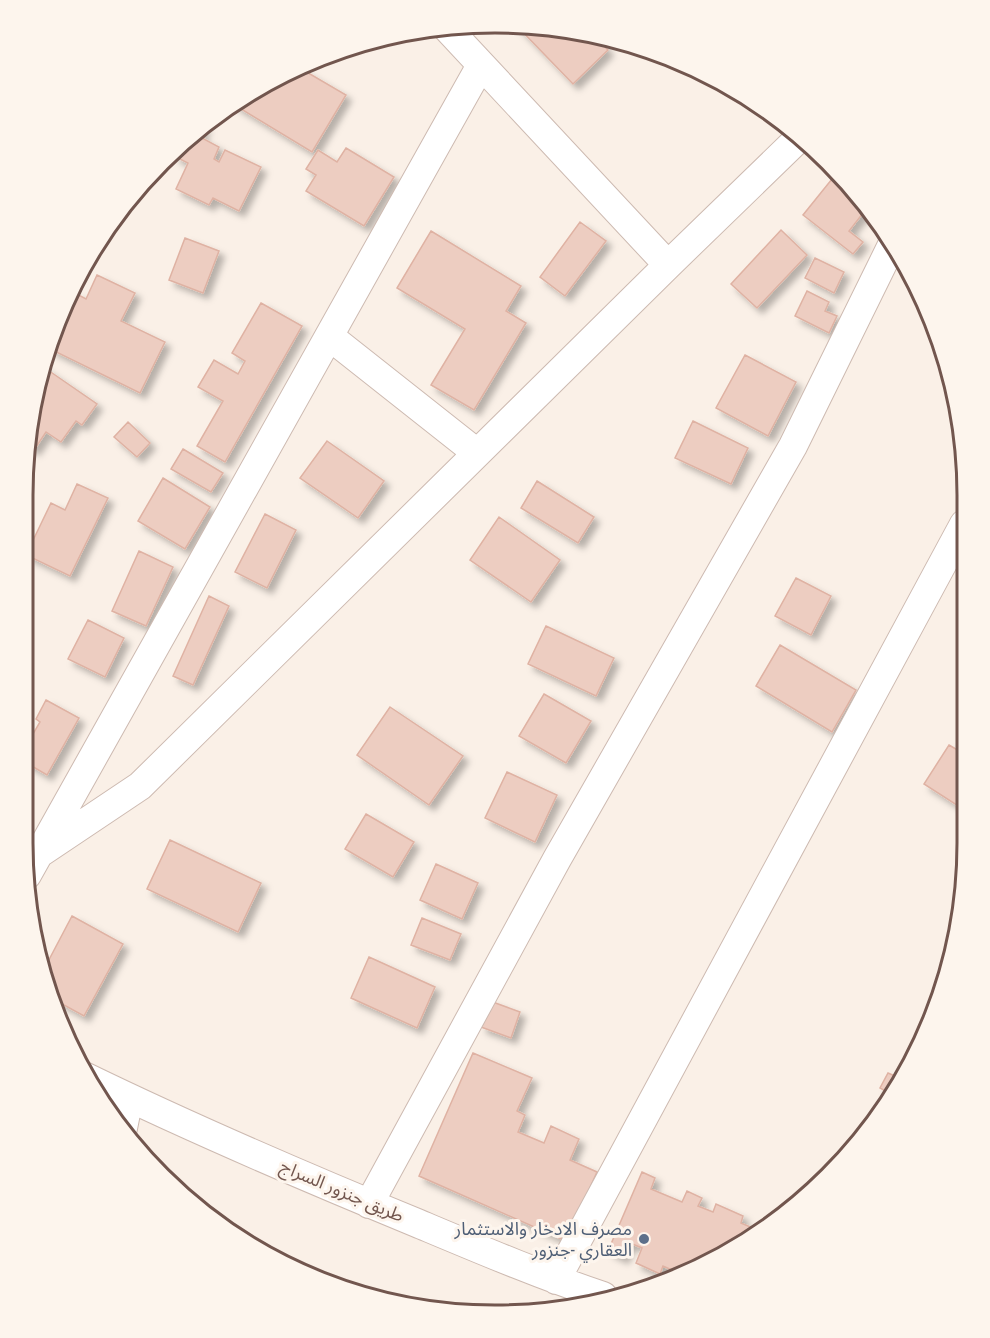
<svg xmlns="http://www.w3.org/2000/svg" width="990" height="1338" viewBox="0 0 990 1338" font-family="'Roboto Condensed','Noto Sans Arabic',sans-serif">
<style>
.building{fill:#edcdc1;stroke:#dfb2a3;stroke-width:1.5;filter:url(#shadow)}
.lines{fill:none;stroke-linecap:round;stroke-linejoin:round}
.minor-casing{stroke:#cdbab1;stroke-width:30}
.minor{stroke:#fff;stroke-width:28}
.service-dot{fill:#5c6f8a;stroke:#fdf5ed;stroke-width:2}
.labels{text-anchor:middle;stroke-width:6;stroke-linejoin:round;paint-order:stroke}
.street-label{font-size:18px;fill:#72564e;stroke:#fdf5ed}
.service-label{font-size:18px;fill:#4e5e75;stroke:#fdf5ed;text-anchor:end}
.rim{fill:none;stroke:#72564e;stroke-width:3}
</style>
<defs>
<filter id="shadow"><feDropShadow dx="5.5" dy="5.5" stdDeviation="3" flood-color="#0004"/></filter>
</defs>
<rect width="100%" height="100%" fill="#faf0e7"/>
<path class="building" d="M516 25 557 27 593 35 608 50 573 84Z
M298 67 346 95 312 152 233 104 286 71Z
M202 126 205 127 200 137 219 147 214 159 219 162 225 150 261 167 239 211 213 198 209 205 176 189 188 163 174 156Z
M346 148 394 177 364 226 306 191 316 175 306 169 318 150 337 162Z
M836 174 848 184 870 208 878 222 877 224 863 213 849 231 863 242 853 254 803 215Z
M580 222 606 241 565 296 540 277Z
M781 230 807 255 757 308 731 284Z
M431 231 521 286 506 311 526 323 474 410 431 385 465 329 397 288Z
M185 238 219 251 203 293 169 280Z
M815 258 844 272 834 293 805 278Z
M97 275 135 293 121 321 165 342 140 393 50 349 75 293 86 299Z
M807 291 829 302 825 311 837 316 829 333 795 316Z
M261 303 302 326 225 462 197 446 223 401 198 387 214 360 238 374 245 361 232 353Z
M745 355 796 382 768 436 716 408Z
M42 366 97 404 82 425 76 421 61 442 46 432 34 450 27 445 39 373Z
M693 421 748 448 731 484 675 458Z
M128 422 150 443 137 457 114 437Z
M327 441 384 481 358 518 300 478Z
M183 449 223 473 211 492 171 469Z
M163 478 210 507 185 549 138 521Z
M537 481 594 517 578 543 521 508Z
M77 484 108 498 70 576 26 555 51 503 65 510Z
M265 514 296 530 267 588 235 572Z
M499 517 560 560 531 602 470 560Z
M139 551 173 567 146 626 112 611Z
M796 578 831 596 811 635 775 616Z
M209 596 229 606 193 685 173 676Z
M88 620 124 638 105 677 68 659Z
M546 626 614 658 596 696 528 664Z
M780 645 856 690 832 732 756 686Z
M544 694 591 721 566 763 519 736Z
M46 700 79 718 47 775 23 761V742L25 738 29 741 40 722 36 719Z
M390 707 463 756 429 805 357 755Z
M949 745 966 755V811L924 784Z
M507 772 557 795 535 842 485 818Z
M366 814 414 842 393 877 345 849Z
M170 840 261 883 238 932 147 889Z
M436 864 478 883 462 919 420 900Z
M72 916 123 944 84 1016 53 999 42 973Z
M422 918 461 934 450 960 411 945Z
M369 957 435 987 417 1028 351 998Z
M490 1001 520 1012 511 1038 481 1027Z
M912 1044 917 1047 904 1079 883 1108 881 1107 889 1093 880 1088 888 1073 895 1076Z
M473 1053 532 1078 517 1111 525 1115 518 1132 544 1143 551 1126 579 1139 570 1160 597 1172 566 1241 419 1176Z
M642 1172 655 1178 651 1189 682 1202 687 1191 702 1198 698 1206 713 1212 716 1204 743 1216 741 1223 760 1231 675 1280 671 1278 674 1271 663 1266 660 1274 636 1263 642 1248 630 1243 623 1258 608 1251Z"/>
<g class="lines">
<g class="minor-casing">
<path id="minor" d="M446 27 668 265
M329 336 477 453
M40 853 140 786 668 265 801 136
M27 875 481 65
M84 1076C193 1129 305 1177 417 1223 479 1249 540 1275 603 1296
M123 1128 129 1098
M369 1204 557 859 793 446 892 245
M556 1280 964 524"/>
</g>
<use href="#minor" class="minor"/>
</g>
<circle class="service-dot" cx="644" cy="1239" r="6"/>
<g class="labels">
<g class="street-label">
<text transform="translate(342 1191) rotate(23)" y="6">طريق جنزور السراج</text>
</g>
<g class="service-label">
<text x="632" y="1235">مصرف الادخار والاستثمار<tspan x="632" dy="21">العقاري -جنزور</tspan></text>
</g>
</g>
<path d="M0 0H990V1338H0ZM495 33H495A462 462 0 0 1 957 495V843A462 462 0 0 1 495 1305H495A462 462 0 0 1 33 843V495A462 462 0 0 1 495 33Z" fill="#fdf5ed" fill-rule="evenodd"/>
<path class="rim" d="M495 33H495A462 462 0 0 1 957 495V843A462 462 0 0 1 495 1305H495A462 462 0 0 1 33 843V495A462 462 0 0 1 495 33Z"/>
</svg>
